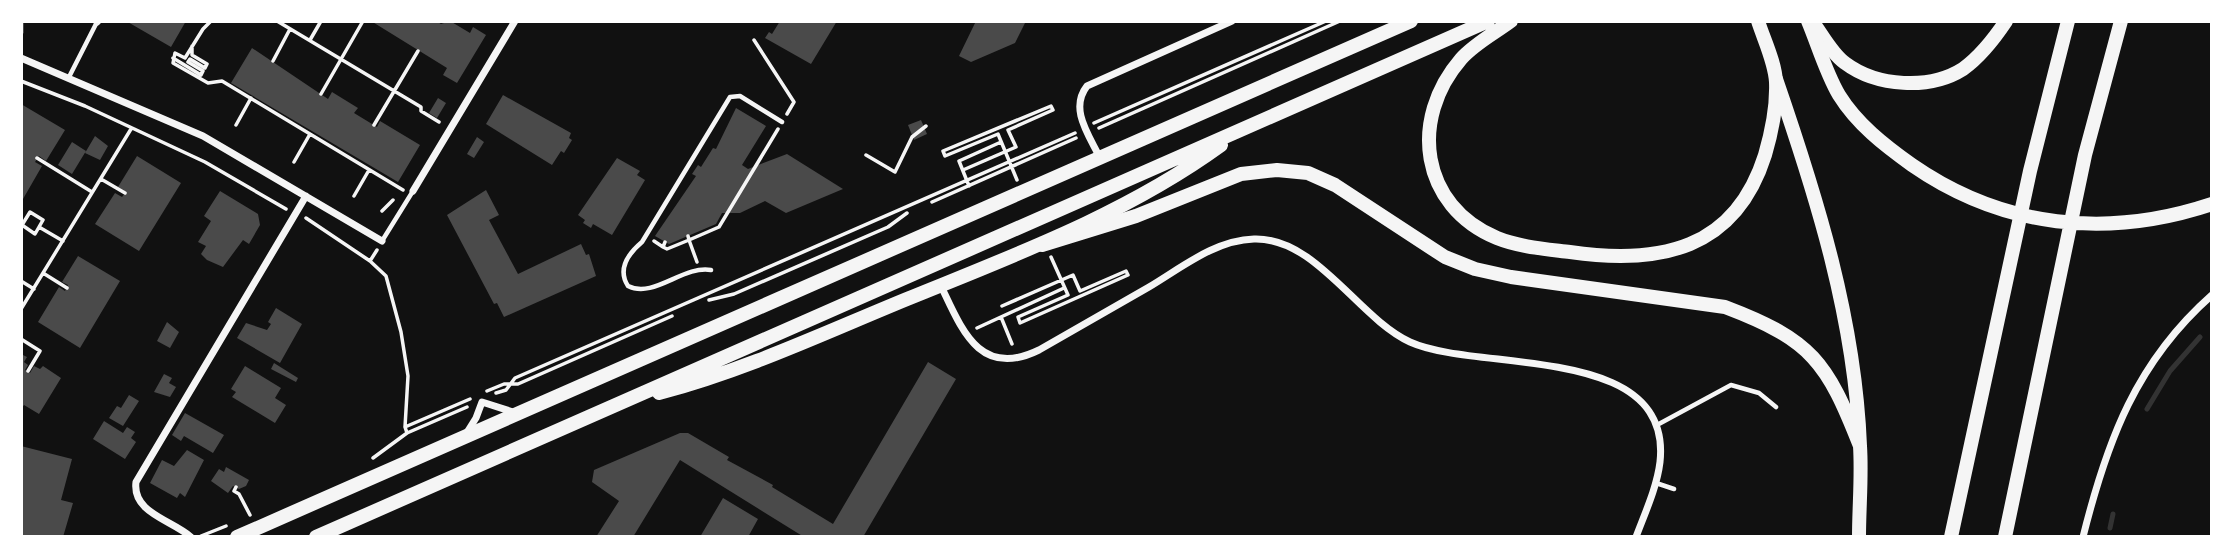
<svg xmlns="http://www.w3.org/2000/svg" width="2233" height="558" viewBox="0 0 2233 558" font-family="Mulish,sans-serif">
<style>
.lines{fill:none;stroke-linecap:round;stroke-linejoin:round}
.stream{stroke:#333;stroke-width:5}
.building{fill:#4a4a4a}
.path{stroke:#f5f5f5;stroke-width:3.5}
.service{stroke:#f5f5f5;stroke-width:4.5}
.minor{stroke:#f5f5f5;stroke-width:7}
.secondary{stroke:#f5f5f5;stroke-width:14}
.primary{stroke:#f5f5f5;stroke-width:14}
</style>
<rect width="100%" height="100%" fill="#111"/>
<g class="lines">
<path class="stream" d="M2147 409 2170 371 2200 337
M2110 528 2113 514"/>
</g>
<path class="building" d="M126 21H186L171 47Z
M371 21H436L441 24 450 21 470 33 473 27 486 35 457 83 443 75 447 68Z
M780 21H837L811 64 765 38 769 32 772 34Z
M976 21H1026L1015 43 971 62 959 56Z
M252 48 328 99 332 92 358 108 354 113 377 127 380 121 420 145 398 182 231 83Z
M503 95 571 133 569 138 572 140 564 153 561 151 552 165 486 124Z
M438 98 446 103 437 118 429 113Z
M21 104 65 130 46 161 39 156 35 162 42 166 23 199Z
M736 108 766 126 742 165 748 169 787 154 843 189 786 213 765 201 740 213H722L716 224 669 244 655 236 696 176 692 174 698 165 701 167 713 148 716 149Z
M921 120 927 134 914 140 908 125Z
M95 136 108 146 100 160 85 153Z
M477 137 484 142 474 158 467 154Z
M72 142 86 151 72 174 58 165Z
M137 156 181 183 139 251 95 224 115 193 122 197 126 192 118 187Z
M617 158 640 171 637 175 645 180 612 235 593 224 591 228 583 223 585 220 578 215Z
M486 190 499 215 489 220 518 274 581 244 586 255 589 254 596 276 504 317 497 303 494 304 447 215Z
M220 191 258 214 260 225 249 244 243 240 223 267 207 260 201 254 206 246 198 242 211 221 204 216Z
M78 256 120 281 80 348 38 322 59 287 65 291 68 285 62 282Z
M276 308 302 324 280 363 237 338 246 323 267 330 271 324 268 322Z
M167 322 179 332 170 348 157 341Z
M21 354 27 357 24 362 28 365 25 370 30 373 34 366 40 369 43 366 61 378 39 414 24 405 21 409Z
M928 362 956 379 863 537H804L680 460 633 537H596L619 501 592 482 594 470 680 433H688L729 457 727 460 773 485 772 487 833 524Z
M274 363 298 378 296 382 271 369Z
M245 366 281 388 275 398 286 405 275 423 232 397 236 392 231 389Z
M164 374 172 378 169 383 176 387 170 397 154 392Z
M129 395 139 401 123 426 109 418 117 406 121 408Z
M185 413 224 435 213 453 184 436 181 441 172 435Z
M104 421 123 433 127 427 135 432 131 438 136 442 125 459 93 439Z
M21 446 72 459 61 500 73 503 63 537H21Z
M187 450 204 460 185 497 180 493 177 498 150 483 162 460 174 466Z
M226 467 249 480 246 486 239 489 233 486 228 493 211 481 219 469 224 472Z
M723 498 758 519 748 537H700Z"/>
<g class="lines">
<path class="path" d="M211 21 203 29 185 58 175 53 173 63 208 83 222 81 403 190
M277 21 421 107V111L439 122
M310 40 321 21
M754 40 794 102 787 114
M173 58 201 75 203 71 188 62 190 59 205 68 207 64 192 55V46
M273 61 290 29
M21 81 85 106 205 162 286 209
M321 94 363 21
M1094 123 1326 21
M236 125 251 98
M374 125 418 51
M1099 128 1340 21
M866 155 895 172 912 137 926 126
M37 158 92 192
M294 162 310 134
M963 170 1016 147 1008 130 1053 110 1051 106 943 151 945 156 998 134 1017 180
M101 179 125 193
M969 186 959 161 1001 142
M354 196 369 170
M932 202 1076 138
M382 211 393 200
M306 218 370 261 377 250
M39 227 35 234 22 225 30 212 43 220 39 227 63 241
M654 241 663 247 665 242
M663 247 667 249 689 240 688 236
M370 261 386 276 401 332 408 376 405 427
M697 262 689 240 719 227 778 129
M43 273 67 288
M21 281 34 289
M709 300 734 294 888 227 907 213
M1002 306 1073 275 1080 291 1126 271 1128 275 1020 323 1018 317 1068 295 1051 257
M21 309 131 129
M1001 317 1012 344
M977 328 1064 288
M21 339 40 351 28 371
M487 391 504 384H518L672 316
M496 393 506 390 515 378 1075 133
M407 433 405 427 470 399
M373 458 407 433 467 407
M236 487 234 491 239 494 250 515
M201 536 226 526"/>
<path class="service" d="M21 22V33
M69 77 97 22
M382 241 413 191
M711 270C683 265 654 299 628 286 617 269 629 253 642 242L730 97 740 96 782 122
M1657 425 1731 385 1759 393 1776 407
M1656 483 1674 489"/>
<path class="minor" d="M97 22 98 21
M21 58 203 136 382 241
M1100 158C1089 135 1069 109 1087 86L1232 21
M413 191 515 21
M941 286C962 330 980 379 1039 350 1076 329 1112 308 1149 287 1181 268 1215 240 1254 239 1316 237 1358 318 1410 342 1478 373 1673 342 1660 462 1657 487 1645 513 1636 537
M466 434 476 418 482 402 513 412
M191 537C172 520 132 513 136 482L306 196
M2083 537C2107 441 2136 362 2212 295"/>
<path class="secondary" d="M1511 21C1495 33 1474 44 1461 59 1409 119 1420 206 1497 238 1519 247 1546 249 1570 252 1660 265 1735 250 1765 155 1772 131 1777 106 1776 82 1775 62 1764 40 1758 21
M1812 21C1822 34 1832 54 1845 63 1877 87 1930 90 1963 69 1981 56 1994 39 2006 21
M659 393C746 370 824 333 907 299 1015 255 1126 214 1221 145
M237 537 1411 21
M316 537 1488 21"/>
<path class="primary" d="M1808 21C1818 45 1826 73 1839 95 1857 124 1884 145 1912 165 2003 228 2107 239 2212 204
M1776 79C1817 198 1855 319 1860 446 1862 476 1859 507 1859 537
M1042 245 1136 216 1241 174 1277 170 1308 173 1335 185 1445 257 1475 269 1511 277 1725 307C1812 340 1827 362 1860 446
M1951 537 2030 171 2068 21
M2005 537 2085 155 2121 21"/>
</g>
<rect width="2233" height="558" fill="none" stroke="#ffffff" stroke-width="46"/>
</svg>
